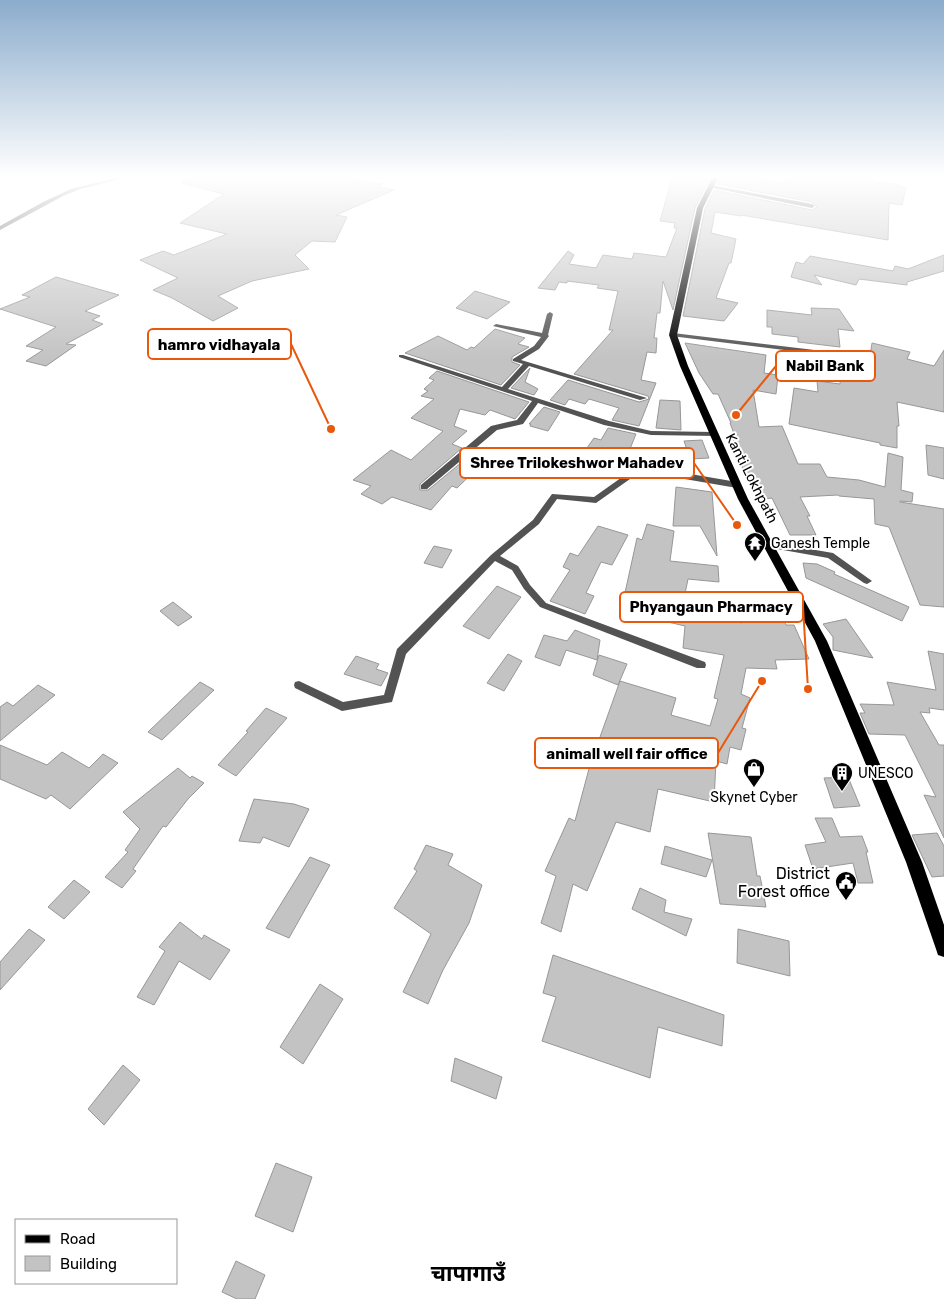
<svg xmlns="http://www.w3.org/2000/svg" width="944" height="1299" viewBox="0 0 944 1299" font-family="Rubik,'Noto Sans Devanagari',sans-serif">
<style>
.building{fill:#c3c3c3;stroke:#979797}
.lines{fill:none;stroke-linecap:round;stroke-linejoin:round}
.minor{fill:#535353;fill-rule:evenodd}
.primary{fill:#000;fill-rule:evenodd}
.labels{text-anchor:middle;stroke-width:4;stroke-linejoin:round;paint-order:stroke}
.street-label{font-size:14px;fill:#000;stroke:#fff}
.poi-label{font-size:14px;fill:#000;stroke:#fff;text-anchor:start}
.near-poi-label{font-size:16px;fill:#000;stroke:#fff;text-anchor:end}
.near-district-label{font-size:22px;font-weight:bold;fill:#000;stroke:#fff}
.leader{fill:none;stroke:#e8590c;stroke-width:2}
.callout-dot{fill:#e8590c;stroke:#fff;stroke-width:2}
.callout{fill:#fff;stroke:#e8590c;stroke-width:2}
.callout-label{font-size:15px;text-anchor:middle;font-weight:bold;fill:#000}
</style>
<rect width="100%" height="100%" fill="#fff"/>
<path class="building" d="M183 178H350L383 184 379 187 394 190 336 215 347 217 335 242 312 241 295 255 309 269 252 281 218 296 238 308 213 321 172 298 153 290 178 278 140 260 163 251 174 255 227 234 180 223 224 194 182 183Z
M672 178H710L695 208 673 310 663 281 660 313H657L654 338H657L656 353 647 352 641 380 656 383 639 426 612 420 619 408 589 399 585 404 569 399 565 405 550 400 568 380 639 402 649 399 648 396 574 374 613 330H609L618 291 597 288 599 285 567 281V283L559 282 555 290 538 288 568 251 574 255 569 264 596 268 603 255 632 259 634 253 666 257 677 228H674L675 223 660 221Z
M720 178H760L783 183 787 178H874L873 182 895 184 906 188 902 205 889 203 888 240 741 215V216L715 212 711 233 736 239 731 263H729L716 298 738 303 724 321 683 316 705 209 714 190 812 210 817 207 812 202 717 184Z
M944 255V271L907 282V285L859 279 856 285 814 275 822 285 791 277 796 262 803 264 810 256 893 271 895 266 908 269Z
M56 277 119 295 85 311 100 316 92 320 103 324 66 344 76 345 46 366 26 361 43 350 26 346 56 327 0 309 30 297 22 295Z
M475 291 510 302 487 319 456 308Z
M811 308 839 309 854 331 838 329 840 347 798 342V337L772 334V327H767V310L812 315Z
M495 329 525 338 518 344 529 347 512 357V362L520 365 501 385 405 353 438 336 467 350 471 347 474 348Z
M685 343 766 355 764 373 778 375 776 394 753 390 759 427 782 426 798 464H820L827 477 859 480 885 487 888 453 903 457 901 490 913 493 912 502 900 501V502L944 509V607L920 605 889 527 875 524 874 499 839 496 838 495 800 497 810 516H807L816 535H790L772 498 763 499 753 479H746L733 439H736L730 423H731L718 394H713L699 373Z
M872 343 910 352 907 359 934 366 944 350V412L897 402 899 426H897V448L880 445V443L789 424 794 388 818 392 817 381 840 384V370L867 374Z
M530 368 525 382 538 389 534 395 511 388Z
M437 371 529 402 515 419 490 410 485 415 460 409 454 426 467 431 452 444 462 448 420 484V490H428L474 452 488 458 457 488 452 486 431 510 392 497 382 504 361 494 371 486 353 480 391 450 411 460 443 431 411 418 434 399 421 396 428 391 424 389 434 380 429 378Z
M660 400 680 401 681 430 656 428Z
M544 407 560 412 548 431 530 426 531 424H529Z
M608 428 636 434 623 466 582 455 594 438 601 440Z
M702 440 709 458 690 459 684 441Z
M926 445 944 448V479L928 475Z
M676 487 712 492 717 556 700 526H673Z
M647 524 674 531 670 561 718 566 719 582 688 579 682 609 742 623 740 608 760 610 752 593 771 592 786 625H794L809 659 775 660 777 669 746 668 741 694 750 698 742 728 746 729 741 750 730 747 727 764 716 761 714 802 658 789 650 832 616 822 587 891 573 884 561 932 541 923 556 876 545 871 569 818 575 821 590 765 620 681 676 698 671 715 710 726 718 699 714 698 724 655 683 648 685 626 621 611 637 538 642 540Z
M598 526 628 535 612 565 601 562 586 593 594 596 585 614 550 601 570 570 563 567 570 553 578 556Z
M434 546 452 550 442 568 424 563Z
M803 563 817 564 835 572 834 574 909 607 902 621 806 578Z
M497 586 521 597 489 639 463 626Z
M173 602 192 617 178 626 160 611Z
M846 619 873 658 833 650V637L823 624Z
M575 630 600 640 597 660 566 650 560 666 535 657 544 635 567 641Z
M928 651 944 654V710L929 708 930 713 920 712 939 745H944V838L924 795 936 797 905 735 869 734 860 713H865L860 704 894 705 887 682 936 690Z
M508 654 522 661 504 691 487 683Z
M599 655 627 664 618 685 593 675Z
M356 656 379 664 376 669 388 673 381 686 344 674Z
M200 682 214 690 162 740 148 732Z
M38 685 55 695 0 741V707L7 702 13 706Z
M266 708 287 718 236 776 218 765 248 732 246 731Z
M0 745 47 765 62 752 89 768 103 754 118 763 70 809 51 795 46 799 0 779Z
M178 768 190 778 192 776 204 783 188 799 166 827 163 826 133 869 136 871 122 888 105 877 128 852 125 850 140 829 123 812Z
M848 777 860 806 834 808 824 778Z
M254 799 294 804 309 809 289 847 263 837 260 843 239 841Z
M815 818H832L840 837 862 836 868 852H866L873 883H858L853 863 813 869 805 845 826 842Z
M708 833 751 837 757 876H760L766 907 720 904Z
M937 833 944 846V876L932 877 912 835Z
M426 845 453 854 448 865 482 885 469 923 443 970 428 1004 403 992 431 934 394 908 417 871 414 869Z
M665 846 712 860 706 877 661 864Z
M310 857 330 865 289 938 266 928Z
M74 880 90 892 64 919 48 907Z
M640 888 666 900 664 912 692 919 686 936 632 909Z
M180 922 202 939 204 935 230 950 210 980 179 961 154 1005 137 997 165 951 159 947Z
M29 929 45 940 0 990V962Z
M738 929 789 941 790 976 737 963Z
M553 955 724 1015 722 1046 658 1027 650 1078 542 1041 556 997 543 993Z
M320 984 343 999 303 1064 280 1047Z
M455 1058 502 1077 496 1099 451 1081Z
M123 1065 140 1080 104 1125 88 1109Z
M276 1163 312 1177 293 1232 255 1216Z
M236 1261 265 1275 255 1299H237L222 1292Z"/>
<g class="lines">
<path class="minor" d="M117 178H124L80 189 65 195 0 230V226L43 202 71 189Z
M710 185 812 204 815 206 812 208 708 187Z
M550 312 553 314 548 335 549 336 539 349 521 360 647 398 640 400 529 366 508 389 609 421 651 431 713 432H716V436L651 435 604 425 538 403 523 424 497 430 427 489H421V485L491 426 517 420 532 401 399 357V355H403L502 387 523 364 513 361V359L534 346 541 337 493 326 496 324 542 333 547 314Z
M673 333 865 356 868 358 865 360 671 336 670 335Z
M673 471 737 482 741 485 737 488 673 477 630 479 596 503 557 499 539 524 500 556 518 566 530 585 546 603 705 662 706 665 705 668H697L540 607 524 589 512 570 495 561 406 654 392 702 342 711 295 688 294 685 295 682 299 681 343 702 384 695 397 649 491 555 533 520 552 494 594 497 625 475Z
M769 542 833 553 872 581 867 584 864 583 828 558 766 547 765 545Z"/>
<path class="primary" d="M712 178H718L703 208 677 335 688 366 748 499 827 641 922 862 944 925V957L938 955 936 949 906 862 815 641 738 499 680 366 669 335 697 208Z"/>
</g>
<linearGradient id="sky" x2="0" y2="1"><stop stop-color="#8baccc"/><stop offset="0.49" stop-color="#fff"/><stop offset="1" stop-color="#fff" stop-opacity="0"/></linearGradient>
<rect width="944" height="360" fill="url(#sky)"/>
<defs>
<g id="temple-pin" transform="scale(1.125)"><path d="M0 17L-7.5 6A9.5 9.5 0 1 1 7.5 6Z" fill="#000" stroke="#fff"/><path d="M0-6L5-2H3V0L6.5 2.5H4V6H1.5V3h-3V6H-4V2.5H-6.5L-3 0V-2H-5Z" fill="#fff"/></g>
<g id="shop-pin" transform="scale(1.125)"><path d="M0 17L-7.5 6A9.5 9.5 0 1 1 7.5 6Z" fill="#000" stroke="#fff"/><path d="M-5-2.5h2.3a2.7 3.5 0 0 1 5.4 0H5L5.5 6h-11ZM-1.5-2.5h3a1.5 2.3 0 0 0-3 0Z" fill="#fff"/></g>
<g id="building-pin" transform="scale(1.125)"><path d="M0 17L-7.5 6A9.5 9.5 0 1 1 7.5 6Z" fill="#000" stroke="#fff"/><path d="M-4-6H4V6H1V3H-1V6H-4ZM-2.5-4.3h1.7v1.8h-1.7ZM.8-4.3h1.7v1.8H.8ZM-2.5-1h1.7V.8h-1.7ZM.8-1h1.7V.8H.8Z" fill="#fff"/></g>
<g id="civic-pin" transform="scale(1.125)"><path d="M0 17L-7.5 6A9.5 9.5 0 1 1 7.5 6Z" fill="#000" stroke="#fff"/><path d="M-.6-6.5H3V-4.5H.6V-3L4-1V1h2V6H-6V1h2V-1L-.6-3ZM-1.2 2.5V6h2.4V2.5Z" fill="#fff"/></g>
</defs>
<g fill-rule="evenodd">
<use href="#temple-pin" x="755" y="543"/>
<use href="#shop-pin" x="754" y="769"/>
<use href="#building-pin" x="842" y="773"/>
<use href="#civic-pin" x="846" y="882"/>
</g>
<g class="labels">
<g class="street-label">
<text transform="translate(752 478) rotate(63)" y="5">Kanti Lokhpath</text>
</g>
<g class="poi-label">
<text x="771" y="548">Ganesh Temple</text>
<text x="858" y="778">UNESCO</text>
<text x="754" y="802" text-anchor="middle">Skynet Cyber</text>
</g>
<g class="near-poi-label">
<text x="830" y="879">District<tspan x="830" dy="18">Forest office</tspan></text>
</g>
<g class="near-district-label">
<text x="468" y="1281">चापागाउँ</text>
</g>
</g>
<path class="leader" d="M331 429L291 344M736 415L776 366M737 525L694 463M808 689L803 607M762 681L718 753"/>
<g class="callout-dot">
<circle cx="331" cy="429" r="5"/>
<circle cx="736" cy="415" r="5"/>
<circle cx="737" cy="525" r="5"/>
<circle cx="808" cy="689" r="5"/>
<circle cx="762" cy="681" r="5"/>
</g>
<g class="callout">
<rect x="148" y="329" width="143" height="30" rx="5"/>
<rect x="776" y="351" width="99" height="30" rx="5"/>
<rect x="460" y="448" width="234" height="30" rx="5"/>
<rect x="620" y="592" width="183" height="30" rx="5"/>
<rect x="535" y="738" width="183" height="30" rx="5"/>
</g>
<g class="callout-label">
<text x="219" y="350">hamro vidhayala</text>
<text x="825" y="371">Nabil Bank</text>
<text x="577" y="468">Shree Trilokeshwor Mahadev</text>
<text x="711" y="612">Phyangaun Pharmacy</text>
<text x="627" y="759">animall well fair office</text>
</g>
<rect x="15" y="1219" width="162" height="65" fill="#ffffff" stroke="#999999"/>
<rect x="25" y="1235" width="25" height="8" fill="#000000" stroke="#999999"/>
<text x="60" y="1244" font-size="15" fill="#000000">Road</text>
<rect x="25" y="1256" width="25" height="15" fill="#c3c3c3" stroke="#999999"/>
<text x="60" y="1269" font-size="15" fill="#000000">Building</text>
</svg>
